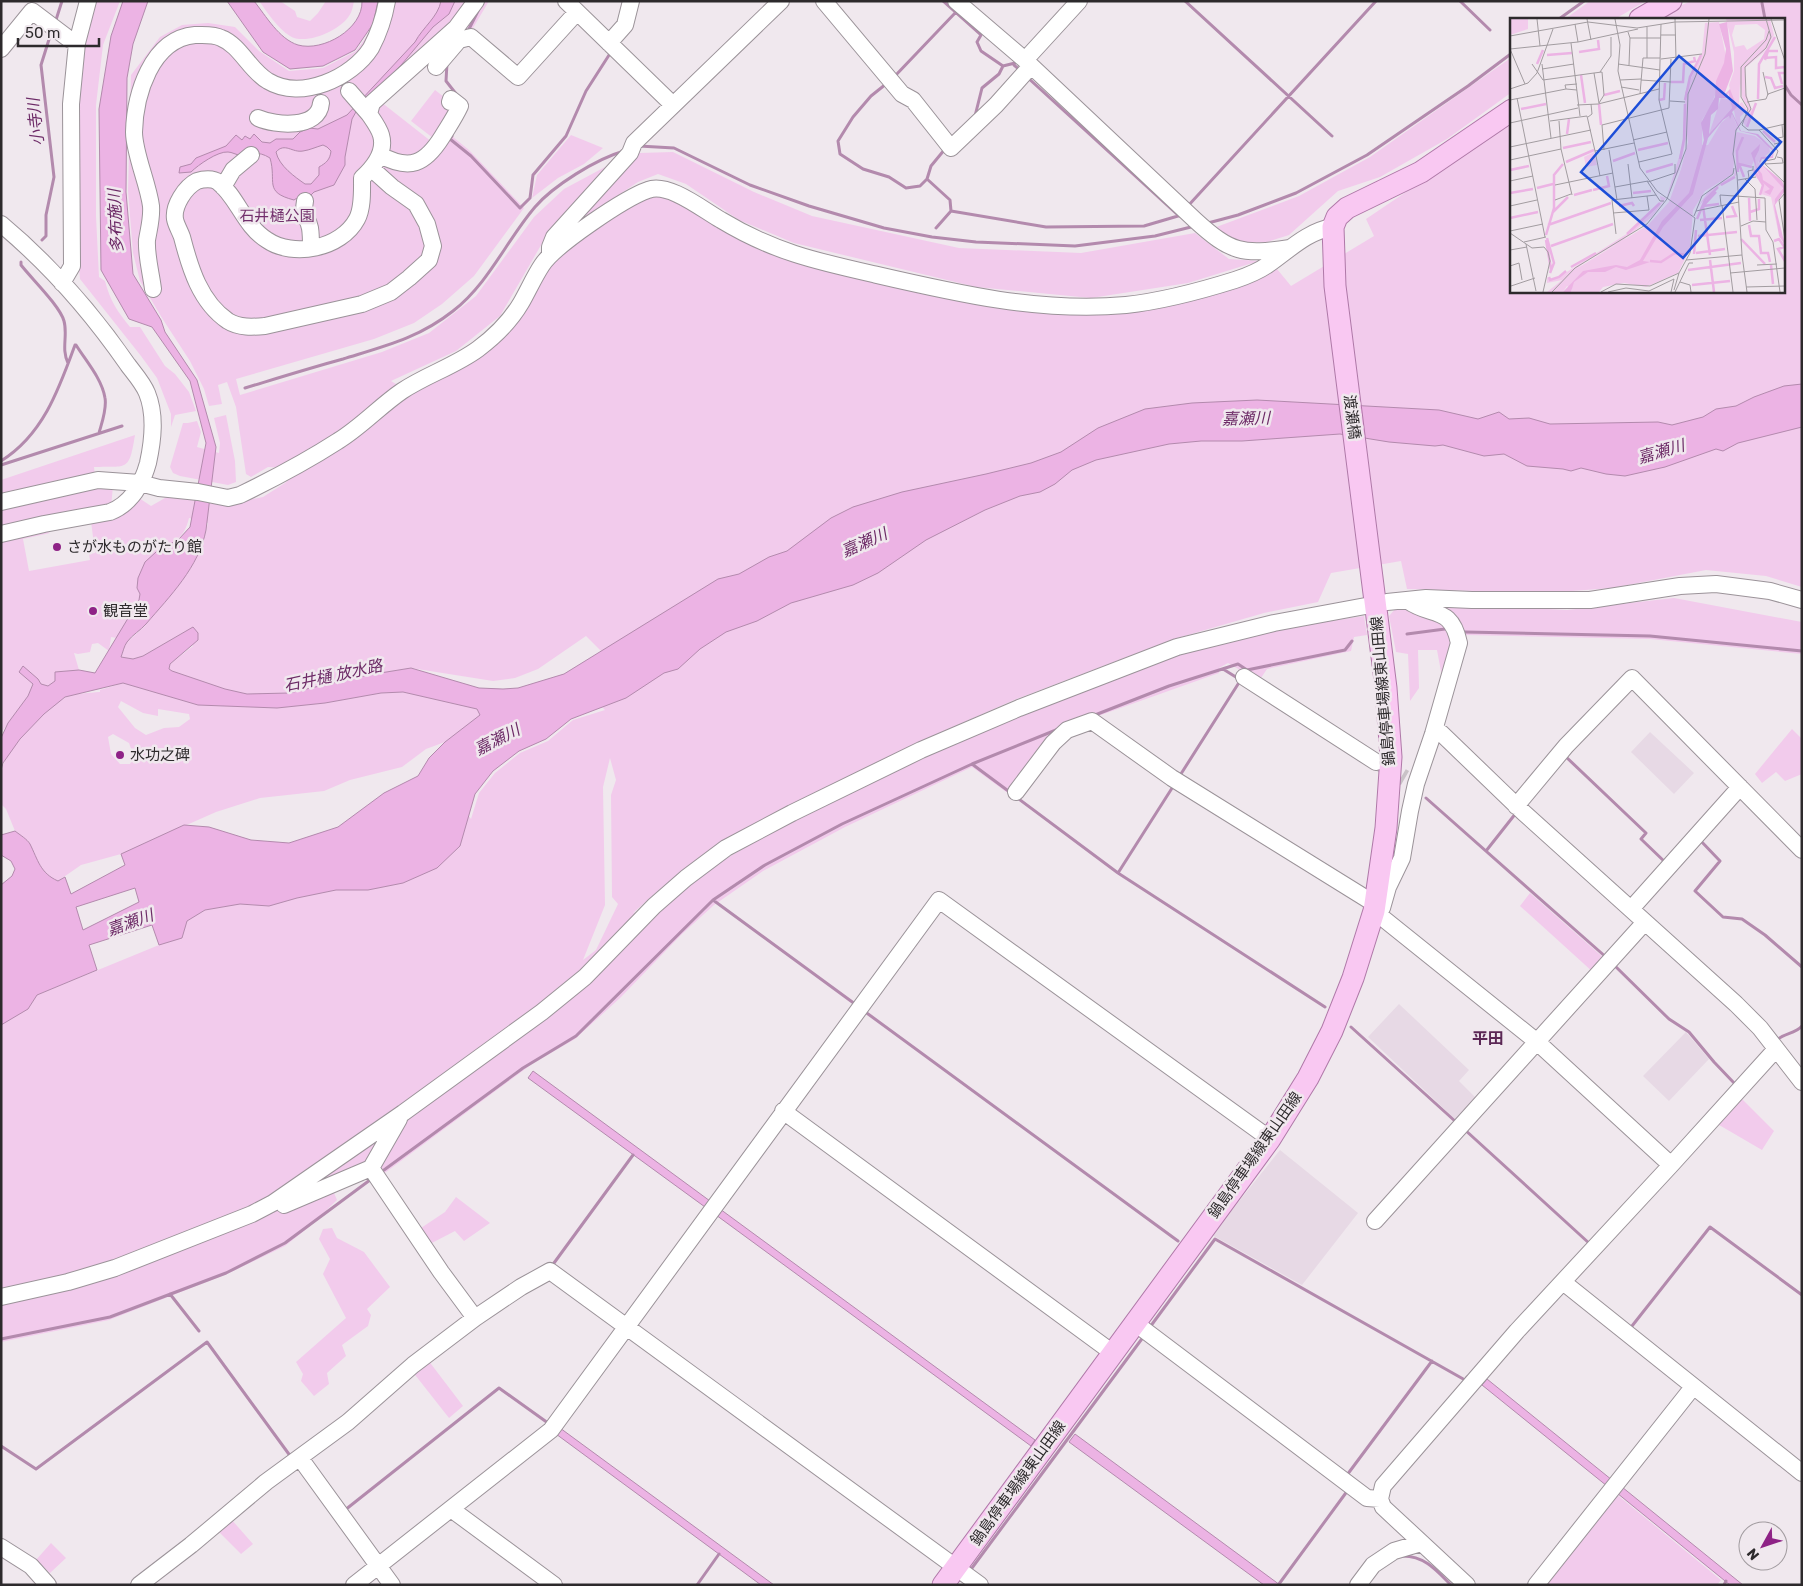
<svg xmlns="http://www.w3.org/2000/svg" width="1803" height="1586" viewBox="0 0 1803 1586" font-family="Rubik,'Noto Sans JP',sans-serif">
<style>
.built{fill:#e7d9e5}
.green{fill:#f2cbec;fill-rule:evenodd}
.water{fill:#ecb3e4;stroke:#b38aad;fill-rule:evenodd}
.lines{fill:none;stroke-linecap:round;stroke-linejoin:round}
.stream{stroke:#b38aad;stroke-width:3}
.minor-tunnel{stroke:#c9c2c7;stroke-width:16;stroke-dasharray:16 8;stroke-linecap:butt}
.minor-casing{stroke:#9b9399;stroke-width:18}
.major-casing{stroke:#af79a8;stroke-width:23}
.minor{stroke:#fff;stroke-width:16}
.major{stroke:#f9c8f2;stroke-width:21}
.poi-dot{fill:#8e2286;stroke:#f0e8ee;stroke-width:2}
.labels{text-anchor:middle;stroke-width:5;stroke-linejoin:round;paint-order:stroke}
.park-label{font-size:15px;fill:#712e6b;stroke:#f0e8ee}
.street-label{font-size:15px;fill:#2d2a2c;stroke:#f0e8ee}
.poi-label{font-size:15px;fill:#2d2a2c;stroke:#f0e8ee;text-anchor:start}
.water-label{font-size:16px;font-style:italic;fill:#6d2b67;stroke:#f0e8ee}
.neighbourhood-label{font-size:16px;font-weight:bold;fill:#5b2755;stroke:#f0e8ee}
.inset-river{fill:none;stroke:#ecb3e4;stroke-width:2.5}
.inset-road{fill:none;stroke:#a29ca0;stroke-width:1}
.view{fill:#1d4ed8;fill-opacity:0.15;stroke:#1d4ed8;stroke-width:2.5}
.inset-edge{fill:none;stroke:#2d2a2c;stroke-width:2.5}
</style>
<rect width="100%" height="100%" fill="#f0e8ee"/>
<path class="built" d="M1650 732 1694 773 1674 794 1631 752Z
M1399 1004 1469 1070 1459 1081 1477 1099 1457 1121 1368 1037Z
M1686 1032 1709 1059 1669 1101 1643 1076Z
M1280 1150 1358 1213 1302 1285 1212 1235Z"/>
<path class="green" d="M94 1H120L103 45 96 105V216L99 277 105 281C110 301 118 312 130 327H140L165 366 175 374 189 392 196 411 175 415 171 427V414L157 378 141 356 80 279 77 243 80 63Z
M259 1H280L295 11 297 17 310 21 318 13 326 1H354C353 6 352 12 349 16 340 30 306 46 290 36 277 28 268 13 259 1Z
M380 1H489L470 33 435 65 426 66 381 102 432 142 453 137 469 150 524 208 474 276 442 304 414 323 374 339 236 379 240 395 382 352 429 333 476 296 534 217 564 189 620 159 544 240 500 316 456 351 391 381 409 392 468 363 544 270 570 244 653 192 670 194 740 236 1029 311 1242 284 1277 269 1291 286 1374 236 1366 219 1446 165 1512 118V291H1784V19H1655L1668 11 1691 1H1802V587L1766 576 1706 570 1612 588 1545 593 1407 589 1401 561 1331 573 1318 602 1264 613 1174 639 1014 700 917 743 715 847 660 889 633 913 671 901 717 864 790 821 1020 712 1168 657 1272 630 1364 616 1367 635 1354 637 1351 651 1267 669 1259 681 1228 663 1219 668V673L1098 716 1058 732 1009 794 972 767 845 827 763 871 714 905 682 934 620 998 575 1039 532 1064 382 1175 358 1177 334 1193 337 1200 309 1227 285 1246 227 1274 109 1320 1 1342V999L37 995 159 945 182 938 187 921 205 910 240 904 269 906 297 898 336 890H368L403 883 436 868 460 846 468 815 471 819 479 793 495 773 520 753 548 741 573 720 605 710 602 707 626 698 632 694 602 652 586 636 538 669 515 678 493 681 411 668 368 675 289 693 247 695 225 689 171 671 169 668 170 664 193 646 186 631 143 656 133 659 121 657 126 643 145 626 204 540 208 523 189 518C184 539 174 542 156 552L140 594 139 600 117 638 111 637 109 651 98 643 92 644 90 652 78 654 74 653 79 670 55 672 56 681 48 686 41 684 38 679 23 667 19 672 33 683 28 696 1 733V542L15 536 43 530 50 533 23 539 29 571 90 560 89 554 95 553 91 521 139 498 151 506 172 494 236 502 263 497 285 483 301 469 268 467 251 477 246 474 236 407 227 382 218 385 222 404 209 406 204 389 190 361 162 318 140 281 133 253 128 191 131 75 160 37 182 25 208 23 235 27 259 51 289 71 323 68 356 51 375 25ZM610 758 616 780 611 795 612 897 618 904 596 950 583 960 605 905 603 787Z
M1590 1H1646L1615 19H1565Z
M1512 57V92L1447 139 1380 177 1338 191 1289 235 1267 242 1237 243 1211 229 1299 196 1370 157Z
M435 90 457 107 433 138 411 121Z
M571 135 603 148 584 164 558 178 532 198 537 175Z
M673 152 754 192 812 216 959 248 1081 253 1195 233 1229 259 1259 261 1188 283 1091 298 976 287 794 243 739 220 686 184 658 174 638 182 563 232 639 153Z
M226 415 235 461 236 482 228 485 180 476 173 473 170 467 183 423H188L197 421 201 432 197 447 219 453 220 443 214 418Z
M135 435C129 472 128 466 94 467L96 485 113 486 111 507 1 527V480Z
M1674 598 1802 622V654L1650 639 1466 635 1452 639 1442 677 1437 650H1418L1419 688 1410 701 1408 654 1396 652 1389 616 1396 608 1431 603 1567 610Z
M123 683 198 705 277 708 325 703 381 693 403 692 478 709 481 715 445 742 426 749 402 767 350 780 324 791 260 798 216 812 121 854 81 865 58 881 50 878 41 867 34 857 29 843 15 831 6 809 1 804C1 793 0 779 2 769 5 751 49 705 66 697 75 693 89 693 100 692V690ZM121 701 143 713 158 716V709L189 714 190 719 179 727 164 728 146 735 135 728 118 707ZM113 734 129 743 134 757 130 764H120L111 754 108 737Z
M1792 729 1802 739V774L1785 781 1776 772 1762 783 1755 774Z
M1530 893 1605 959 1594 973 1520 906Z
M1739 1096 1774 1131 1762 1150 1714 1122Z
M456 1197 490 1223 464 1241 455 1231 428 1245 418 1230 445 1212Z
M332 1228 337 1238 364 1252 390 1287 367 1309 371 1315 368 1326 342 1345 346 1356 327 1373 329 1384 314 1396 301 1381 303 1374 296 1362 346 1318 323 1274 330 1259 319 1239 323 1229Z
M428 1360 463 1406 449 1418 412 1371Z
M1615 1493 1721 1580 1717 1585H1543Z
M231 1519 253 1544 241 1554 218 1531Z
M51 1543 66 1558 50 1573 36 1560Z"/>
<path class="water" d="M123 1H148L133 44 127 78 126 192 133 274 161 320 165 332 197 380 216 447 206 530C199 567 170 596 146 624 141 630 132 635 127 642 124 646 123 652 121 657L133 659 143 656 193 627 198 633V640L170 664 169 669 172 671 225 689 247 694 289 693 368 675 411 668 479 688 503 689 518 688 564 674 718 579 739 574 769 557 787 551 831 518 853 507 902 492 986 474 1031 463 1061 452 1098 428 1145 409 1192 403 1257 400 1439 410 1478 419 1499 412 1509 419 1529 418 1550 424 1658 422 1672 425 1703 417 1716 409 1736 406 1754 397 1784 386 1802 384V427L1738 443 1723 451 1716 449 1665 467 1625 476 1606 474 1581 468 1571 471 1563 469 1527 466 1504 454 1484 456 1443 445 1435 446 1389 442 1340 434 1242 441H1201L1169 444 1096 460 1072 470 1055 484 1040 492 1020 496 985 510 926 540 878 573 853 585 791 603 757 621 726 632 700 649 678 669 664 673 626 698 571 719 546 739 519 751 493 771 475 794 460 846 437 868 403 883 368 890H336L297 898 269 906 240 904 205 910 187 921 182 938 159 945 152 925 89 945 97 970 37 995 28 1009 1 1025V885L12 876 15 869 11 861 1 855V835L15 831C20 835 27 839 30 844 38 860 40 873 58 881L65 877 71 894 125 865 121 854 184 825 209 827 251 840 289 843 338 827 384 793 418 776 429 758 445 742 480 715 477 709 403 692 381 693 325 703 277 708 198 705 123 683 65 697 44 714 20 739 3 763 1 770V738L8 723 28 696 33 684 19 672 23 666 38 679 41 684 48 686 55 681V672L79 670 95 673 139 600 140 594 137 588 138 578 145 562 156 552 179 539 190 527 206 443 190 381 152 327 129 319 101 270 99 109 111 36ZM135 888 139 902 83 930 76 907Z
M227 1H254C266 16 279 39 298 45 323 52 363 29 362 1H378L373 24 355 50 323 66 290 69 263 52Z
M441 1H455L449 14 433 27 402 64 357 110 352 119 345 157V165L334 185 314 192 309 197 300 196 294 200C263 192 277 182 270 158 257 150 253 155 240 155 236 155 232 152 228 152 218 151 198 165 191 172L179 173 180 167 191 164 196 158 226 146 236 135 242 140 245 136 250 139 254 134 262 142 270 143 276 139H293L300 132 309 128 318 129 347 115 415 42C423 27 438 17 441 1ZM323 145 327 147 331 151C330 160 326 163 319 167V175L311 184H305C295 177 279 166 276 152 285 142 292 153 303 151 310 150 316 147 323 145Z
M533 1071 710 1201 705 1207 528 1078Z
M720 1209 1035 1440 1031 1446 716 1215Z
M1487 1379 1612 1480 1607 1486 1482 1385Z
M560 1428 774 1585H761L556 1434Z
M1075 1434 1280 1585H1281H1264L1069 1442Z
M1622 1487 1743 1585H1730L1617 1493Z"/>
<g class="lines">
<path class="stream" d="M943 1 981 35 977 42 981 51 1003 66
M1185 1 1332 136
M1460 1 1490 30
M1762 3 1765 19
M1559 19 1584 1
M55 23 62 1
M467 33 478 11
M447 63 446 81 457 95
M1014 65 1021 71
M894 77 956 12
M1027 77 1179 216 1181 213
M886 84 871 96 853 117 838 141 840 154 863 169 889 177 906 188 920 186 927 179
M1784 84 1791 95 1802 105
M975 116 982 88 999 74 1003 66 1015 63
M452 136 450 139 471 156 520 208 530 198 533 175 566 136 586 91 611 52
M639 146 674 148 750 185 809 206 884 228 932 237 976 242 1075 246 1155 236 1195 226
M1187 207 1376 1
M951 211 1046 227 1144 226 1178 216
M1208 223 1238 215 1296 193 1367 155 1468 86 1512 53
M936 228 951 211 950 200 927 179 931 166 945 149
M42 240 46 236V215L54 177 41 65 51 33
M21 262V265C31 278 60 306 64 321 68 335 61 349 68 363
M76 345C86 361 102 379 105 398 107 409 102 422 99 433
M245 388C278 378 310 368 343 359 385 346 419 338 453 311 489 283 506 241 535 207 553 186 596 159 624 151
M1 461C43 435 59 389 75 345
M1 465 122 426
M1465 632 1650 636 1802 651
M1407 634 1445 629
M1223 669 1239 679
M1095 715 1169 686 1238 664 1247 670 1345 650 1352 641
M1564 755 1646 833 1641 839 1666 863
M972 764 1011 793
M1179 777 1240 681
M1016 797 1118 873 1325 1007
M1426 798 1607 958
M1699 839 1720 861 1695 891 1723 917 1742 919 1765 935 1802 967
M1486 851 1516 813
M1118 873 1174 785
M713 900 855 1004
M1613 964 1669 1019 1689 1032 1714 1062 1735 1084
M864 1011 1178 1241
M1351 1027 1456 1122
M1777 1040C1784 1033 1795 1034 1802 1026
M1464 1129 1590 1244
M384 1170 523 1068 576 1036 713 900 765 865 842 824 972 764 1056 730
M554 1263 633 1155
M170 1294 199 1331
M1632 1326 1710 1227 1802 1295
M1150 1327 1215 1239 1465 1380 1467 1377
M1 1339 110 1317 226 1273 285 1243 370 1180
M1 1446 36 1469 207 1342 291 1457
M1347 1475 1432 1361
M345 1510 499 1388 548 1423
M1403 1556C1425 1556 1437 1571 1451 1585
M969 1572 1144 1336
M1279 1584 1348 1490
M697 1585 719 1554
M1724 1585 1726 1581"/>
<path class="minor-tunnel" d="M1381 764 1405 778"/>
<g class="minor-casing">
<path id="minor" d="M566 1 672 104
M824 1 902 94 913 100 951 148 996 105 1031 66
M956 1 1025 60 1195 220C1231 253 1242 255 1290 248
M609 43 625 25 631 1
M1 49 32 11 69 39 77 43
M1025 60 1079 1
M436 67 459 40 471 37 518 77 577 12
M349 91 369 114
M258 118C276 126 319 129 321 103
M380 155C410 171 425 164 442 137 448 127 455 117 460 106L451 99 450 102
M372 169 392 187 416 204 427 224 433 246 429 260 409 278 391 292 362 304 265 326C253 327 239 328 228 321 200 302 190 268 182 237 180 231 176 225 175 219 173 206 185 187 197 181 203 179 213 178 218 182 237 196 244 226 267 240 293 258 341 249 357 219 363 208 362 190 362 178 374 167 386 152 381 135 379 128 373 120 369 114L372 103 456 28 476 1
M223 187 233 170 251 155
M305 201C302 219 307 214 310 228 311 234 311 242 311 248
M1 224C49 264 92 313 128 365 134 373 143 383 147 393 156 415 153 440 148 463 142 485 130 504 110 512L44 524 1 534
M550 254V247L554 237 630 153 634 143 781 1
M62 283 72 266 71 104 77 43 88 1
M153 289C151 273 146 255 147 240 149 228 152 218 151 206 148 183 134 153 134 132 135 95 151 39 195 35 203 35 214 34 221 38 240 45 250 71 268 81 301 101 352 78 371 48 379 33 384 18 387 1
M1 502 98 480 140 483 159 488 198 492 228 498 240 495C273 479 307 461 338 441 361 427 380 406 402 391 426 375 455 366 478 349 494 337 511 320 521 303 528 291 534 277 542 265 555 245 625 198 648 190 669 182 703 210 721 220 772 251 815 261 873 274 955 293 1040 313 1126 305 1163 301 1200 291 1235 280 1247 276 1259 271 1269 264 1289 250 1308 231 1333 227
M1244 677 1376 762
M1433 734 1441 733 1523 812 1736 1004 1760 1028 1802 1082
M1016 792 1053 743 1067 730 1092 721 1172 778 1375 904
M1516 806 1566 746 1632 678 1802 850
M1382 908 1388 887 1402 858 1410 811 1416 784 1433 734 1459 643C1451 605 1432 618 1408 601
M1631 909 1740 787
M1374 911 1536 1041 1671 1165
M783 1111 1113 1353
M371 1168 441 1272 475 1318
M284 1205 371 1168 399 1119
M1375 1221 1645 922
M1563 1282 1802 1473
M1 1297 68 1282 115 1268 252 1214 273 1203 403 1113 542 1012 585 977 654 906 686 878 726 848 792 813 921 750 1019 708 1177 647 1274 623 1387 602 1426 598 1472 600H1590L1680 586 1716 584 1770 591 1802 600
M1135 1323 1367 1498 1380 1499
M300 1458 392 1585
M451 1509 554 1585
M1 1547 31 1566 48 1585
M139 1585 191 1545 266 1482 348 1422 413 1365 475 1318 521 1287 550 1271 980 1585
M354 1585 551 1430 939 900 1270 1139
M1358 1585 1373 1565 1394 1551 1421 1543
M1467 1585 1383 1507 1380 1499 1383 1486 1517 1331 1671 1165 1776 1049
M1536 1585 1693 1387"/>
</g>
<g class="major-casing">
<path id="major" d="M1640 19 1671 1
M943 1585 1270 1139 1308 1078 1332 1031 1353 978 1374 911 1386 828 1391 757 1386 688 1335 286 1333 227 1337 217 1347 208 1421 172 1512 110"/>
</g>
<use href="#minor" class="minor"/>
<use href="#major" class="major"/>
</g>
<g class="poi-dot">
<circle cx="57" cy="547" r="5"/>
<circle cx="93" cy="611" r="5"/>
<circle cx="120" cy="755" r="5"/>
</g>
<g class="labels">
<g class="park-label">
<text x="277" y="221">石井樋公園</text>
</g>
<g class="street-label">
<text transform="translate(1352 417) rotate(83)" y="5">渡瀬橋</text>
<text transform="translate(1383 691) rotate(-95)" y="5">鍋島停車場線東山田線</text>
<text transform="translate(1255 1155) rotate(-55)" y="5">鍋島停車場線東山田線</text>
<text transform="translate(1018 1483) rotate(-54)" y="5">鍋島停車場線東山田線</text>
</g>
<g class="poi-label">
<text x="67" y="552">さが水ものがたり館</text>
<text x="103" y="616">観音堂</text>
<text x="130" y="760">水功之碑</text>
</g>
<g class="water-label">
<text transform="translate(35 122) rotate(-96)" y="6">小寺川</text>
<text transform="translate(115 221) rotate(-93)" y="6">多布施川</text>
<text transform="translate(1246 418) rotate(-1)" y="6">嘉瀬川</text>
<text transform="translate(1661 451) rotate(-16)" y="6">嘉瀬川</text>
<text transform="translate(864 542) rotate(-24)" y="6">嘉瀬川</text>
<text transform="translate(333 675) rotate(-12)" y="6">石井樋 放水路</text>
<text transform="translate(497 739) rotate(-27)" y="6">嘉瀬川</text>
<text transform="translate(130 922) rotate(-20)" y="6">嘉瀬川</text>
</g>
<g class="neighbourhood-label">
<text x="1488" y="1044">平田</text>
</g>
</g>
<g transform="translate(1510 18)">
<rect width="275" height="275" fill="#f0e8ee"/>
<path d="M0 1H18V11L0 17ZM216 1H260L264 17 254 34 235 50 236 75 242 93 236 109 232 103 238 92 232 79 230 65 229 86 232 84 237 92 230 99 231 106 224 117 227 114 245 118 259 128 260 134 248 144 273 169 264 185 268 213 261 179 251 176 253 167 245 158 244 143 242 147 229 146 228 133 233 118 226 133 227 157 203 172 186 191 200 171 224 157 226 147 225 129 223 156 195 173 183 192 180 231 168 255 136 269 114 265 93 269 89 274H61L62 271 57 268 53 274H37L66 251 138 207 159 184 171 151 178 124 177 116 170 151 157 178 173 126 175 75 192 35 195 5 209 4 217 44 201 88 192 102V127H198L211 105 219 98 220 102 222 96 227 108 219 67 224 53V34ZM247 6 255 12 254 21 237 32 234 27 225 29 222 17 225 7ZM211 80 220 81 222 90 199 116ZM84 134 87 147 76 149 74 139ZM150 178 156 180 142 199 112 223 75 244 52 262 37 265V259L40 262 49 259 118 215 151 184Z" fill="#f2cbec" fill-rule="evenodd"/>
<path d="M217 4 223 53 214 77 220 71 227 89 222 94 231 113 248 116 264 132 263 140 252 141 250 145 272 163 274 168V174L265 187 275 227 269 218 264 188 265 181 273 170 249 144 251 139 262 138 263 133 246 117 230 113 222 96 220 102 219 98 213 102 198 120 183 176 153 209 133 243 140 244 116 252 106 249 95 254H78L64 264 61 274H53L73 253 106 247 117 249 130 242 152 203 179 175 194 122 191 105 205 79 206 63 214 45 216 31 209 6ZM218 74 222 90 199 116 201 97 208 91 209 80H217ZM250 126 249 132 245 140 246 148 252 156 253 162 264 169 260 177 254 174 260 171 251 163 241 135Z" fill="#ecb3e4" fill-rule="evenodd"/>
<path class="inset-river" d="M69 34 89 31 88 22M37 37 62 35M254 40 266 39V50L275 49M255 42 258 33H268M27 46 33 32M71 57 75 85M255 59 261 60 265 70 273 68M161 64H173L174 46 185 43 184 39M272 66 269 55H275M94 77 110 73M248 81 249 46 265 19M149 82 154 81 155 65M175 82 180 59 191 37M89 86 91 107M11 91 36 86M237 109 246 85M253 113 265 124M57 116 59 101M53 130 81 124M128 132 158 125M170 141 174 121 175 86M103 143 125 135M56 144 84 132M0 152 19 148M244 152 253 167 250 177M136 154 163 146M228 154 227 133 233 119M234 159 229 146 242 149M211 167 225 159M27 170 43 166M83 172 99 168 97 158M0 175 23 171M123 175 141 173M64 177 82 172M239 180 240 203M109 188 122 185 124 188M193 188 206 174M240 194 249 191V181M42 195 58 179M216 199 226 198 222 188M0 200 28 194M187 201 195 182 208 169M190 202 212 200M38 207 101 185M239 207 241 218H249L251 235H258L260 244M117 216 150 185M36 217 44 190V157L53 146M188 218 227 214M37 220 44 245 40 255M231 221 255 246M36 222 41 251M264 223 269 221 275 230M41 228 103 206M274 229 268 231 275 243M186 235 215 231M184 236 186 212M200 237 193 188 209 186M200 242 204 274M140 243 151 244 165 235 175 237M261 247 263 266M61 249 86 235M178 252 231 245M39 259 40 262 49 259 56 253M182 267 220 263"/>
<path class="inset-road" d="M27 1 30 28M77 1 81 22M165 1 166 41M261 1 275 43M65 6 68 24M118 14 120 20H151M151 17H166M0 18 78 4 127 10 165 4 275 2M61 25 70 98M0 31 68 24 128 11M0 31 15 66M137 40V9M151 41 192 36M22 46 33 62M32 46 41 120M108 46 150 52M119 47 120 20M32 51 64 46M90 54 101 38V19M253 54 258 77M84 55 92 54 94 77 89 85M33 62 84 55 89 85M110 62 131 61M131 62 161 64M111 69 129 72M0 71 18 65 27 55 43 11M56 71 55 67 67 66M130 76 133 40H150M7 80 35 219M0 82 56 71 67 72M160 83 175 84M237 84 256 81 258 76 275 70M67 87 88 86 149 71M78 99 82 96 81 86M40 103 77 98 85 133 124 125M49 103 51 131M0 105 68 90M232 107 238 91 231 79V49L256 22 259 13M232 107 238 112H249L275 106M249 112 268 133 265 141 255 143V146L275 165M123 122 157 114M264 126 269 125 268 120 273 119 272 107M0 129 81 112M94 132 92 107 159 90 161 41M99 132 107 182M85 133 90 158M0 142 51 131 62 177M129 144 162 136 149 82 151 6M118 146 122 180M255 146 273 145 272 140 267 139M239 160 238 153 243 152V148M235 161 245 171 247 202M228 162 246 159M0 163 23 158M137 163 150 183H154M138 164 165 155V146M45 167 103 155M105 169 138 163M275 175 269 182 275 222M45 182 61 176M211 187 210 177 255 180 256 212 263 224 270 274M212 187 223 274M0 188 27 182M186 193 229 184M103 195 139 192 137 178M184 198 192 178 223 156 224 150M231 208 243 203 256 204M0 213 33 206M0 215 22 230 34 229 38 234 40 243 33 274M106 216 102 182 146 177M14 224 36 219M16 226 26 273M0 232 17 229M232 237 227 157 223 136 226 112 241 91 236 78 235 49 256 30 261 19 256 1M176 242 232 237 237 274M247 247 267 246M0 248 9 245 12 262M220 255 275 250M170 264 180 267 181 274M1 268 25 260M236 269 275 268M164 272 169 255M42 274 65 250 137 206 157 181 176 131 178 76 195 36 199 1M91 274 106 266 140 268 169 255 180 235 185 200 147 173 130 150 108 53 110 27 105 1M98 274 116 270 139 273 164 261 161 274M165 274 179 245H183"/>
<path class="view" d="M169 38 271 124 173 240 71 154Z"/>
<rect width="275" height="275" class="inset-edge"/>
</g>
<rect width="1803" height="1586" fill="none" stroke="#2d2a2c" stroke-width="5"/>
<g transform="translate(1763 1546) rotate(230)"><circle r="24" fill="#f0e8ee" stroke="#a29ca0"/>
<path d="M0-4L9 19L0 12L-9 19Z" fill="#8e2286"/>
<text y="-8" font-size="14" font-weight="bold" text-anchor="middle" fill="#2d2a2c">N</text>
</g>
<path d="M18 38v8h81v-8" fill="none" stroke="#2d2a2c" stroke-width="2.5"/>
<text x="25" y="38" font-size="15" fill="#2d2a2c" stroke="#f0e8ee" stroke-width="4" paint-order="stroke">50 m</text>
</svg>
